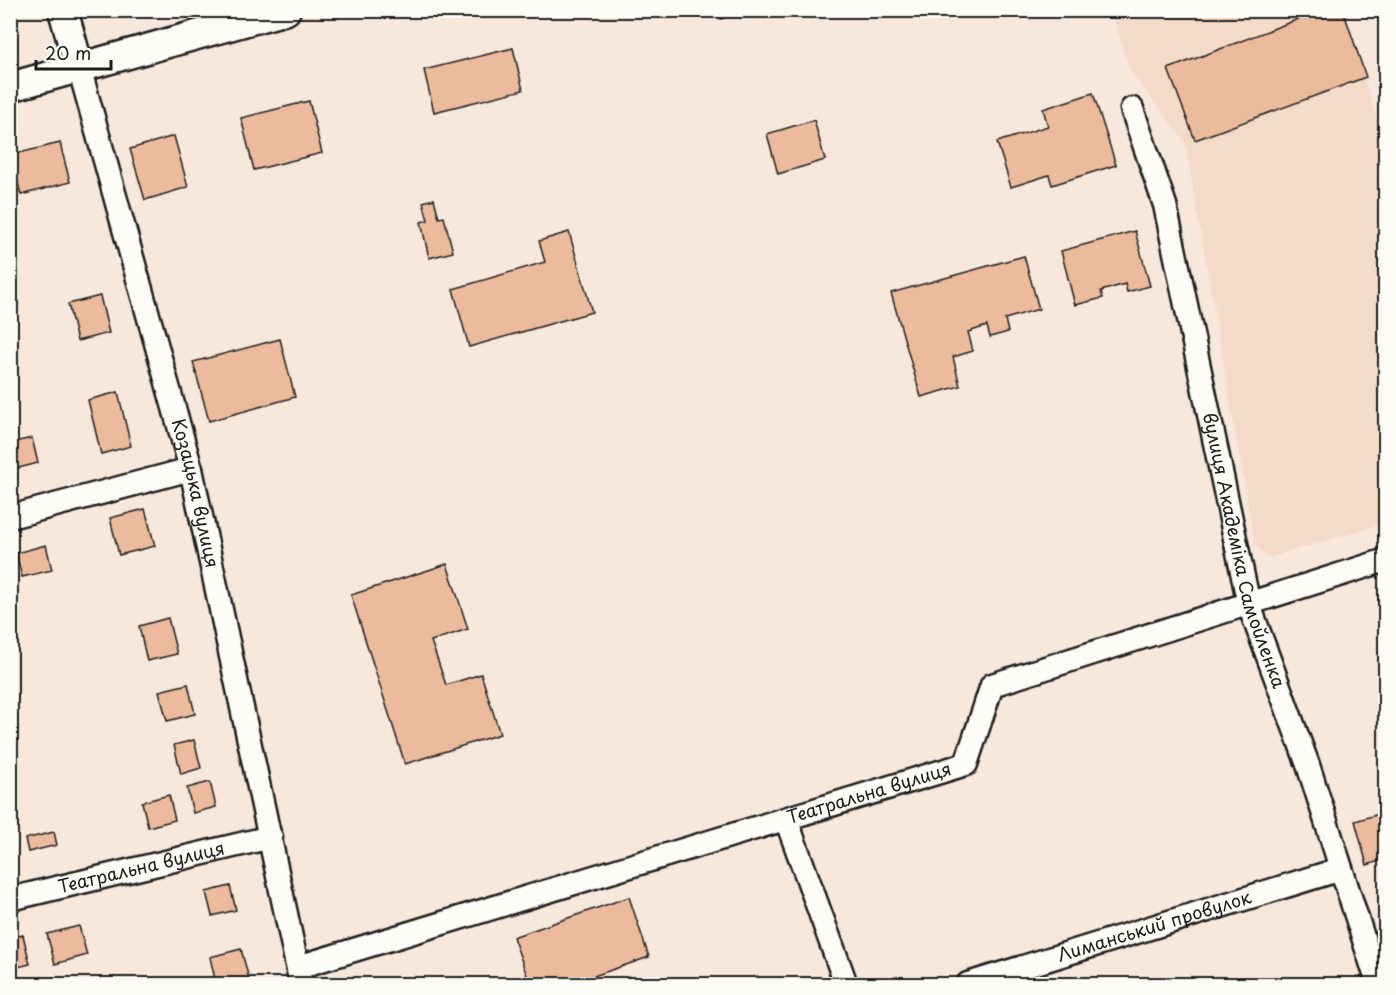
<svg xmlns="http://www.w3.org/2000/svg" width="1396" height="995" viewBox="0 0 1396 995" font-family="'Playpen Sans',sans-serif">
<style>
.built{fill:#f4dac9}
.building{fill:#ecbb9d;stroke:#1c1c1c;stroke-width:1.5}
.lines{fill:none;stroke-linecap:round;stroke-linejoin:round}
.minor-casing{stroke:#1c1c1c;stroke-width:27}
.tertiary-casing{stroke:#1c1c1c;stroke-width:33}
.minor{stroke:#fdfcf7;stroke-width:22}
.tertiary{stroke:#fdfcf7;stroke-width:28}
.labels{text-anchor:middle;stroke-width:6;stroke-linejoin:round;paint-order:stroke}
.street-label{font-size:18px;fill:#1c1c1c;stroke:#fdfcf7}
</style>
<rect width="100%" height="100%" fill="#f8e8dc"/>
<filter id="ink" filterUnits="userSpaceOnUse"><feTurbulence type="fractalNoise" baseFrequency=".0167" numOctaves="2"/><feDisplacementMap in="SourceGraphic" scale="12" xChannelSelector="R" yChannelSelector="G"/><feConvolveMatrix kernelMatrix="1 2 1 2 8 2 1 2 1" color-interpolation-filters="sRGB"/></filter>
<g filter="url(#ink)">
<path class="built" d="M1111 11H1343L1385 145V523L1268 558 1255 545 1185 142 1130 71Z"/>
<path class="building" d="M718 10H745L721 19Z
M1322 10H1343L1366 77 1195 140 1168 69Z
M513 48 523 90 434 112 424 70Z
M1093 93 1116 165 1052 185 1049 175 1011 187 997 142 1048 126 1043 109Z
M309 101 322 153 254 170 241 118Z
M814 120 825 160 778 174 767 134Z
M174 136 188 187 145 200 130 149Z
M60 143 70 182 21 195 11 155Z
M434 199 439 218 444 217 453 252 429 258 421 222 428 220 423 202Z
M1135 231 1150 286 1127 292 1125 284 1101 291 1103 298 1075 305 1061 251Z
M569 232 592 312 469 347 453 289 545 262 539 241Z
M1024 256 1039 309 1005 319 1008 332 990 337 987 326 968 332 973 351 953 357 960 386 921 397 891 293Z
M100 296 109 333 77 341 68 304Z
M280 339 295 397 209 421 193 362Z
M118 392 131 446 101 454 88 400Z
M32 438 38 463 11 470 10 443Z
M145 509 155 546 119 555 110 518Z
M46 545 52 570 22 577 16 553Z
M447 564 468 629 431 641 446 685 481 674 500 734 405 764 351 595Z
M168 618 177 654 147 661 139 626Z
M188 684 195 714 167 721 159 691Z
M194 740 201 768 181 774 174 745Z
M210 782 216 807 193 813 187 788Z
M169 795 175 820 148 827 142 802Z
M1386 812V859L1367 865 1355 821Z
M54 832 57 845 28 852 25 839Z
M230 886 236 910 212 916 206 892Z
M629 897 649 957 591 977 593 984H530L513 937Z
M79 926 87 955 55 964 47 934Z
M23 935 30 964 10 969V938Z
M241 949 249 979 216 984 210 957Z"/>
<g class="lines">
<g class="minor-casing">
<g id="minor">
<path id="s1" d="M79 67 191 469 301 984"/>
<path id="s2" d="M1132 109 1165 205 1249 605 1308 765 1378 984"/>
<path d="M10 517 191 469"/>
<path d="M786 819 846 984"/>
<path id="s3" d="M10 899 271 837"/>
<path id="s4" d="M298 967 966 764 992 685 1386 560"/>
<path id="s5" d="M968 984 1341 869"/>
</g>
</g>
<g class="tertiary-casing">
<path id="tertiary" d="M63 10 79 67
M10 87 286 10"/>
</g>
<use href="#minor" class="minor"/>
<use href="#tertiary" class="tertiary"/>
</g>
</g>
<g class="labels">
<g class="street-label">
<text dy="6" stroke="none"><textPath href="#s1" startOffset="442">Козацька вулиця</textPath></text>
<text dy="6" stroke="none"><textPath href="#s2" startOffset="456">вулиця Академіка Самойленка</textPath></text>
<text dy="6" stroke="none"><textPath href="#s4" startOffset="597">Театральна вулиця</textPath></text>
<text dy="6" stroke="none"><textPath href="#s3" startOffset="135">Театральна вулиця</textPath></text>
<text dy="6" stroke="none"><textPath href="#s5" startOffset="195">Лиманський провулок</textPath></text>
</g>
</g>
<rect width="1396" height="995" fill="none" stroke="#fdfcf7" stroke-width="36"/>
<rect x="18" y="18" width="1360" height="959" fill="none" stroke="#1c1c1c" stroke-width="2" filter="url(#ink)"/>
<path d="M36 60v9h75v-9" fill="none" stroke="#1c1c1c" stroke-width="3"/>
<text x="45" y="60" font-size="18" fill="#1c1c1c" stroke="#fdfcf7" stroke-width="4.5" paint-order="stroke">20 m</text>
</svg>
